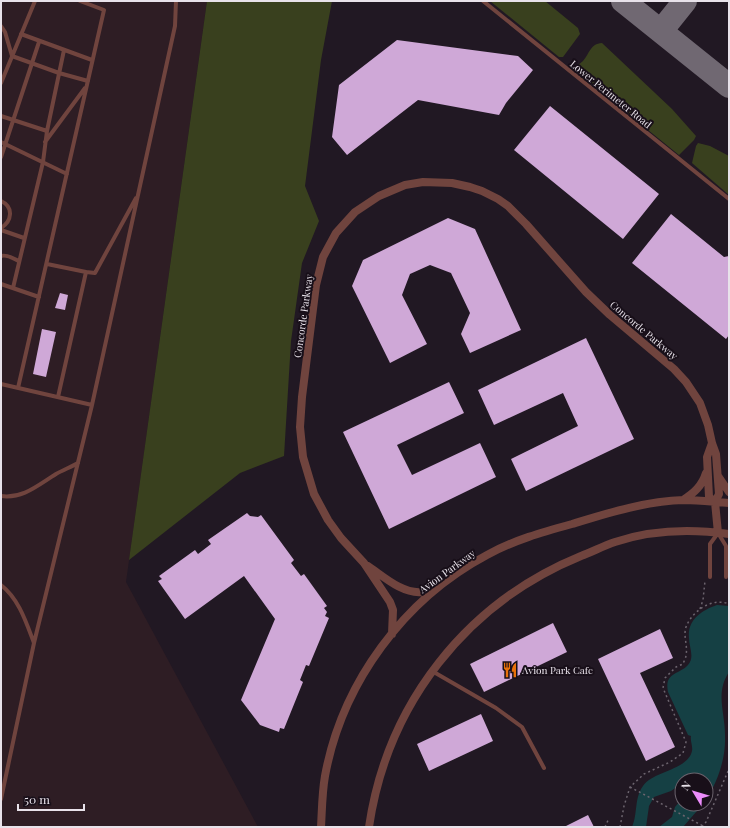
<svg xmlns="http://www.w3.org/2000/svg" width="730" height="828" viewBox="0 0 730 828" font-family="'Playfair Display',serif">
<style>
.education{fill:#2e1d24}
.green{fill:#39401e}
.water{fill:#154044}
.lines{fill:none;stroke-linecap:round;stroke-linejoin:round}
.taxiway{stroke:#706872;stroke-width:24}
.building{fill:#cfa8d7}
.path{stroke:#6c646e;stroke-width:1.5;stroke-dasharray:2 3;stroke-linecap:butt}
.lane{stroke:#70443e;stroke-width:4}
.street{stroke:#70443e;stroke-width:8}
.labels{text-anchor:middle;stroke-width:4;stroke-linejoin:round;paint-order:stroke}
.street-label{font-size:10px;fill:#e8e2ea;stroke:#180f19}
.poi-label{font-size:10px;fill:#e8e2ea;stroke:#180f19;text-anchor:start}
</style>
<rect width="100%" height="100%" fill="#211823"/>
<path class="education" d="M1 1H207L126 582 258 827H1Z"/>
<path class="green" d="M207 1H332L321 60 305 186 319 221 302 263 291 341 284 456 240 473 129 560Z
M490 1H545L578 28 580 34 563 57H559Z
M602 43 672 109 696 136 694 140 679 155 574 70C576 66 580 64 583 61 590 53 590 44 602 43Z
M698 143 710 146 729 156V195L692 163 696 146Z"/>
<path class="water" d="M717 605 729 606V672C715 693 725 712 725 735 726 758 718 781 706 800V780H682V787L678 786 671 791 654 797 649 806 646 827H632C638 814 634 798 643 786 653 771 688 770 692 751 693 746 690 741 691 736L688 735 668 692C664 672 679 675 688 665 695 657 689 647 689 638 687 620 702 610 717 605Z
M682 799V804H703L683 827H659L672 817 675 807Z"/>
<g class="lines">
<path class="taxiway" d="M623 1 729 86
M661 31 685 1"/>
</g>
<path class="building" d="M397 40 518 56 533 70 506 103 499 115 418 100 347 155 332 137 339 85Z
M550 106 659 194 623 239 514 150Z
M671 214 724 257 729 256V335L726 339 632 263Z
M448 218 475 229 521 330 470 353 461 334 470 313 451 273 430 265 410 274 402 295 427 344 390 363 352 286 363 260Z
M60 293 68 295 65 310 55 308Z
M42 329 56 332 46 377 33 374Z
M586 338 634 439 526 491 511 459 578 426 563 393 494 425 478 390Z
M449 382 464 413 397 445 412 475 480 443 496 477 389 529 343 432Z
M247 513 250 516 258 517 261 515 294 560 291 563 301 576 304 574 327 606 324 608 327 612 325 616 329 618 309 666 306 665 300 680 303 682 284 729 280 728 279 732 260 725 241 700 275 619 244 576 185 619 158 581 162 579 159 576 195 550 198 554 211 544 208 540Z
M553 623 567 652 484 692 470 664Z
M660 629 673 658 640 673 675 747 646 761 598 659Z
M481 714 493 741 429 771 417 744Z
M588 815 594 827H564Z"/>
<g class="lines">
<path class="path" d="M700 609 703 600 705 581
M630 787 703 826
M605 827 609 818
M620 827 624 806 630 787 644 774 670 762 683 753 686 742 663 688 665 678 676 667 683 664C684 661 686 658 686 655 688 646 683 636 686 627 692 611 712 597 729 604
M702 827 706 822 729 769"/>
<path class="lane" d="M483 1 729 199
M1 26 5 32 12 56 59 73 88 81
M21 34 92 60
M1 83 35 1
M1 116 47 131
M1 142 67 174
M45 142 85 88
M1 157 39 42
M1 201C14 207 12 221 1 228
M1 230 24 238
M1 256C7 254 14 259 19 261
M47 264 86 272 58 397
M86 272 95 273 136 198
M1 284 39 297
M13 288 43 162 47 131 64 50
M1 384 92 405
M18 388 104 10 80 1
M1 496C23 499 38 485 56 474 63 470 71 467 78 463
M710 577V544L718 533 726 546V577
M1 585C19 599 26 622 34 643
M432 671 496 708 522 727 544 768
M1 799 34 643 92 405 175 26 176 1"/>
<path class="street" d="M712 443 707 457 709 497 715 502
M718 476 729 492
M683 500C694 493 702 486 706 473
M368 566C383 576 402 594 422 592 426 591 430 590 434 588
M392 634 393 610 390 602 364 563 341 538 328 520 314 494 303 457 300 427 302 397 316 285 323 257 336 233 355 212 379 196 405 185 423 182 452 183 470 187 482 191 498 199 508 206 526 224 586 292 610 315 674 369 686 382 700 403 708 425 712 443 716 454 719 494 715 502 718 533
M321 827C322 810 322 793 325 776 342 683 404 599 487 555 514 540 543 532 572 524 608 513 646 501 684 500 699 500 714 502 729 503
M369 827C387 704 466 603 581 556 592 552 603 546 615 542 651 530 692 529 729 534"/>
</g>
<defs>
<g id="restaurant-bare" transform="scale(1.2)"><path d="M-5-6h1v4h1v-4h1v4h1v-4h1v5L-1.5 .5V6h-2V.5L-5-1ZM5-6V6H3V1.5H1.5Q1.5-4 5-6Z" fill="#e8710a" stroke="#180f19" stroke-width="2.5" paint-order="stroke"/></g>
</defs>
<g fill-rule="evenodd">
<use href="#restaurant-bare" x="510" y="670"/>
</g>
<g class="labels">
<g class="street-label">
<text transform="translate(611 94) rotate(39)" y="4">Lower Perimeter Road</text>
<text transform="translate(303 316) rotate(-82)" y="4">Concorde Parkway</text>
<text transform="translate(644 330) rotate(40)" y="4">Concorde Parkway</text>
<text transform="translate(447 571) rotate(-36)" y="4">Avion Parkway</text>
</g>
<g class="poi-label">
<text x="522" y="674">Avion Park Cafe</text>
</g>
</g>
<rect width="730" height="828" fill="none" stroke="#e8e2ea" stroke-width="4"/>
<g transform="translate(694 792) rotate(308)"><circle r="19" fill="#180f19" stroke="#6b636d"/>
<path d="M0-3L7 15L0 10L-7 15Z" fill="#ec8cfb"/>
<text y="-6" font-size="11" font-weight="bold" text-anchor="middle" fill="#e8e2ea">N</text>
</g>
<path d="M18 804v6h66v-6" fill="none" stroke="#e8e2ea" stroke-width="2"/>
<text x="24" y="804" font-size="12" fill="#e8e2ea" stroke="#180f19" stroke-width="3" paint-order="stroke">50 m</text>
</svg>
